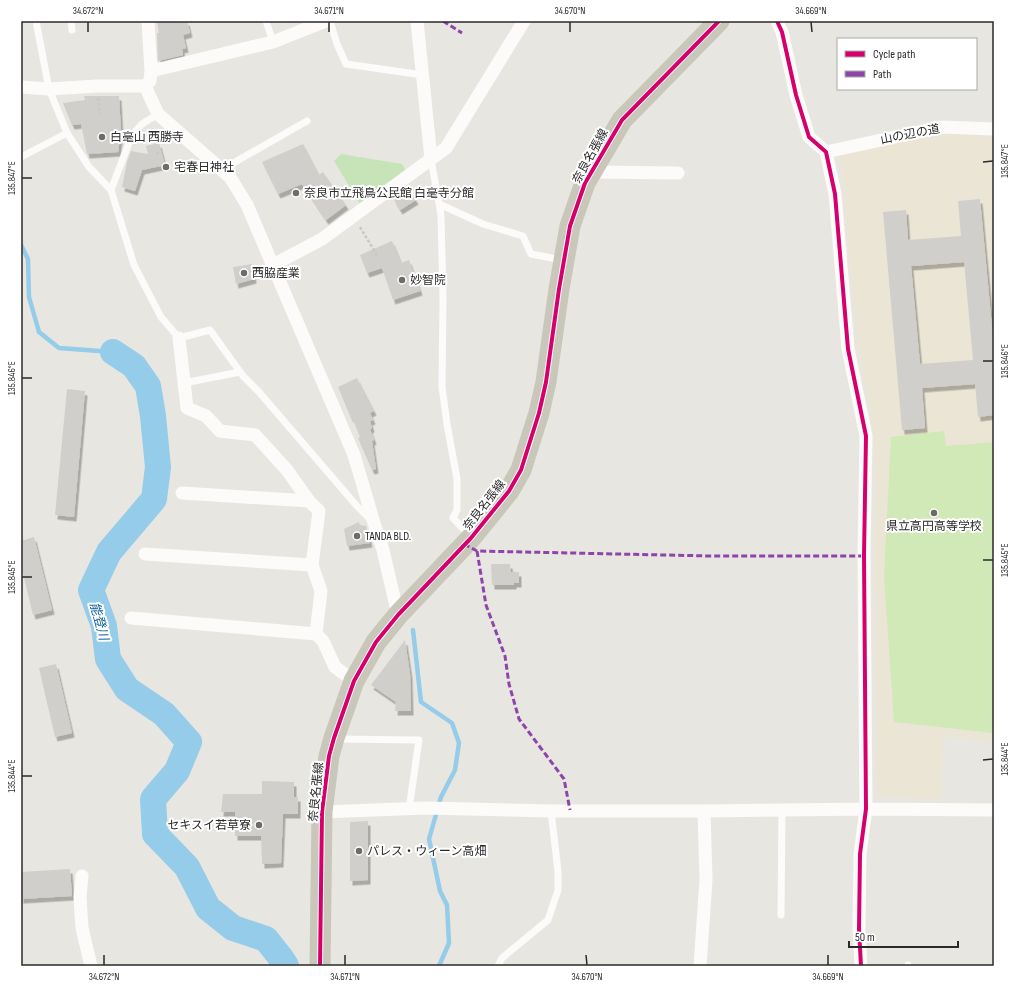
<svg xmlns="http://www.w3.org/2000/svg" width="1015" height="987" viewBox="0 0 1015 987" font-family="'Sofia Sans Condensed','Noto Sans JP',sans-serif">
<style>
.education{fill:#ebe5d5}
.park{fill:#c7e4b9}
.pitch{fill:#d1e8b7}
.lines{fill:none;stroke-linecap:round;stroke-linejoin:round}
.stream{stroke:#94ccea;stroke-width:4.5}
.river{stroke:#94ccea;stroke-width:26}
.building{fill:#d1cfcb;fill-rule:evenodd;filter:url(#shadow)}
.path{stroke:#c8c8c7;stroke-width:2.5;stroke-dasharray:3 2;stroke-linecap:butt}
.service{stroke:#fcfbfa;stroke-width:7}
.minor{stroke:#fcfbfa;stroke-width:13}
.primary{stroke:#c9c6ba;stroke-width:21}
.quiet{stroke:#8e44ad;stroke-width:3;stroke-dasharray:6 3;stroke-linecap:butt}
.cycleway-casing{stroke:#fff;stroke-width:6}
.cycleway{stroke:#d6006c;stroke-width:4}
.ticks{fill:none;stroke:#2a2a2a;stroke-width:1.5}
.poi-dot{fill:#6c6c6a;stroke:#fff;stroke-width:1.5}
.labels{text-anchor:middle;stroke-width:4;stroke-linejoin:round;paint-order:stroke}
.street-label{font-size:12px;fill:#2a2a2a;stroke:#fff}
.poi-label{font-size:12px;fill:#2a2a2a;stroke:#fff;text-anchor:start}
.water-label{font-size:13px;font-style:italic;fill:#0e5e9a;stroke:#fff}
.neatline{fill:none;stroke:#2a2a2a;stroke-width:1.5}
.ticks-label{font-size:10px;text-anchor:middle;fill:#2a2a2a}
</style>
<defs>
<filter id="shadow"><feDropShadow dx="2.5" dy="4.5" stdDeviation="0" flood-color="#0004"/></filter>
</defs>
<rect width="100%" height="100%" fill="#e8e6e0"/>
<path class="education" d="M956 131 994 135V743L943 736 941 799 876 797 874 434 855 328 840 153Z"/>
<path class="park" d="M341 154 402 164 406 171 360 204 334 161Z"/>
<path class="pitch" d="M944 431 946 446 994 442V733L894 722 884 576 891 437Z"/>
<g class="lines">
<path class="stream" d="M21 245 28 259 29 297 39 332 59 348 113 352
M413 630 421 702 452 723 459 743 455 770 441 797 429 839 440 891 447 905 449 943 439 966"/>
<path class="river" d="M113 352 134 366 148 386 153 416 158 467 154 499 109 552 91 590 104 626 108 659 127 689 164 714 189 742 177 771 153 799 155 834 187 867 208 908 233 928 266 939 281 958 286 966"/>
</g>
<path class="building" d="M157 21H187L190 33 183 35 186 48 182 49 183 55 158 61 157 33H159Z
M84 96H119L121 132 118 152 87 154 81 124 72 125 63 103 85 100Z
M159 143 165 165 142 170 135 191 122 187 127 162 131 151 148 154 146 146Z
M303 144 319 175 323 172 346 205 326 220 302 184 278 194 262 162Z
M410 191 416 200 400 210 394 200Z
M980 199 994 349V415L978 417 975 384 922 388 925 428 902 430 883 212 906 210 908 240 961 236 958 201ZM964 262 973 360 920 364 911 266Z
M392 241 401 263 409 260 420 291 393 300 382 268 367 273 360 255Z
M252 264 254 279 236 284 233 267Z
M357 378 374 411 370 413 373 420 370 421 372 428 370 429 374 440 372 441 376 469 372 470 358 438 360 437 352 417 351 418 338 387Z
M67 389 85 391 74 517 55 515Z
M359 522 360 525 366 526 370 543 347 546 344 529Z
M34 537 52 610 33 615 21 565V541Z
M491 564H510L511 572H519V583H514V585H492Z
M405 640 410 674 411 711H395L396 702 371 685Z
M56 664 72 733 55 737 39 668Z
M262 781 294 782V797H298V814H283L281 863 262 864 261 836H235V812H221L223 794H262Z
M368 821V880L350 881V822Z
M70 869 72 896 21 899V872Z"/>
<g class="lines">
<path class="path" d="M98 98 100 114
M152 129 155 144
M157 152 158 154
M360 227 378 257"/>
<path class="service" d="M36 21 49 89 67 133 89 167 111 190 134 265 161 317 179 338 210 330 243 376 259 392 356 505 371 520
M71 21 72 30
M266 21 273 42
M330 21 337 44 346 64 423 75
M21 157 67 133
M431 159 441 215 443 298 442 387 447 424 457 479V510L453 518 470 536
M221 170 307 121
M111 190 132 135 142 124 158 114
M439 204 483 224 523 236 531 254 562 260
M184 383 240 372
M336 739 419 740 409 809
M781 915 782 810
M908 965V966
M498 966 502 958 548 920 558 890V871L551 811"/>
<path class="minor" d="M417 21 431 159
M777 21 782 32 796 95 809 137 826 152 835 194 848 349 866 436 864 556 866 809 860 854 859 929 861 966
M151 71 273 42 326 21
M145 86 158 114 230 177 247 205 354 455 374 523 383 550 398 615
M21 87 49 89 97 86H145L150 81 151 71 148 21
M826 152 941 127 994 129
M591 172 678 173
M273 265 322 239 446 148 524 21
M179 338 187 408 206 416 220 431 255 435 287 470 309 501
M182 493 309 501 319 511 312 565
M145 554 312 565 321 591 316 634
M131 618 316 634 323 641 335 667 354 681
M322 812 426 808 551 811H704L866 809 994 810
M82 876 80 897 82 928 91 966
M700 966 706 880 704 811"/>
<path class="primary" d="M320 966 322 812 329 756 334 738 354 681 376 642 398 615 471 538 509 491 521 470 539 413 546 382 559 289 570 226 585 183 622 120 719 21"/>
<path class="quiet" d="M443 21 462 33
M464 544 477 551 711 556H864
M477 551 486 605 505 656 509 684 519 719 564 779 570 810"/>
<g class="cycleway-casing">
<path id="cycleway" d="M777 21 782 32 796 95 809 137 826 152 835 194 848 349 866 436 864 556 866 809 860 854 859 929 861 966
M320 966 322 812 329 756 334 738 354 681 376 642 398 615 471 538 509 491 521 470 539 413 546 382 559 289 570 226 585 183 622 120 719 21"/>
</g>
<use href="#cycleway" class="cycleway"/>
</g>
<path class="ticks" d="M88 22V32M329 22V32M570 22V32M811 22 812 32M983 162 993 161M22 178H32M983 361H993M22 378H32M983 560H993M22 577H32M983 760 993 759M22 776H32M104 955V965M345 955V965M586 955 587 965M828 955V965"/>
<g class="poi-dot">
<circle cx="102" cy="137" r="4"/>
<circle cx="166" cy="167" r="4"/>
<circle cx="296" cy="193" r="4"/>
<circle cx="244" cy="273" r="4"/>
<circle cx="402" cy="280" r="4"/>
<circle cx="934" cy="513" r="4"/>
<circle cx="357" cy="536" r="4"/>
<circle cx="259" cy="825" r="4"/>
<circle cx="359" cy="851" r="4"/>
</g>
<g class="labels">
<g class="street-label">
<text transform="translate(910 134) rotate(-11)" y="4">山の辺の道</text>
<text transform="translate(590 156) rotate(-61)" y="4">奈良名張線</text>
<text transform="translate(484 505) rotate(-52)" y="4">奈良名張線</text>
<text transform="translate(316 792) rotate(-84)" y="4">奈良名張線</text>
</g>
<g class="poi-label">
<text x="110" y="141">白毫山 西勝寺</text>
<text x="174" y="171">宅春日神社</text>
<text x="304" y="197">奈良市立飛鳥公民館 白毫寺分館</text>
<text x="252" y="277">西脇産業</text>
<text x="410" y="284">妙智院</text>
<text x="934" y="530" text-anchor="middle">県立高円高等学校</text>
<text x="365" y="540">TANDA BLD.</text>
<text x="251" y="829" text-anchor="end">セキスイ若草寮</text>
<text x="367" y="855">パレス・ウィーン高畑</text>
</g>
<g class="water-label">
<text transform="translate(100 621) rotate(75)" y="5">能登川</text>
</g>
</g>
<rect width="1015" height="987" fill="none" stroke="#ffffff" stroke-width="44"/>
<rect x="837" y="38" width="140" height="52" fill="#ffffff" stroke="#aaaaaa"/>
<rect x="845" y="51" width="20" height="6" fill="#d6006c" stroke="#aaaaaa"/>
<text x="873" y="58" font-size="12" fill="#2a2a2a">Cycle path</text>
<rect x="845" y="71" width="20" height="6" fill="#8e44ad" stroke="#aaaaaa"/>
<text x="873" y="78" font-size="12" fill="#2a2a2a">Path</text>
<path d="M849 941v6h109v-6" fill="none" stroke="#2a2a2a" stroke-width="2"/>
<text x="855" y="941" font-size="12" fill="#2a2a2a" stroke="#ffffff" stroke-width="3" paint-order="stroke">50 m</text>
<rect x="22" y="22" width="971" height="943" class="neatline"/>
<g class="ticks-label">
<text x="88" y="14">34.672°N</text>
<text x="329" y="14">34.671°N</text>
<text x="570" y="14">34.670°N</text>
<text x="811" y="14">34.669°N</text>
<text transform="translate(1004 161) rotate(-90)" y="4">135.847°E</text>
<text transform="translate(11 178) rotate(-90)" y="4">135.847°E</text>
<text transform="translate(1004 361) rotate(-90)" y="4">135.846°E</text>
<text transform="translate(11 378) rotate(-90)" y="4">135.846°E</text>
<text transform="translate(1004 560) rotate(-90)" y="4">135.845°E</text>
<text transform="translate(11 577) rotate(-90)" y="4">135.845°E</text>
<text transform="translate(1004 759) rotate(-90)" y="4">135.844°E</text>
<text transform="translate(11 776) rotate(-90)" y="4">135.844°E</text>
<text x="104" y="980">34.672°N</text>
<text x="345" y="980">34.671°N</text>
<text x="587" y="980">34.670°N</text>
<text x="828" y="980">34.669°N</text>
</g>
</svg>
